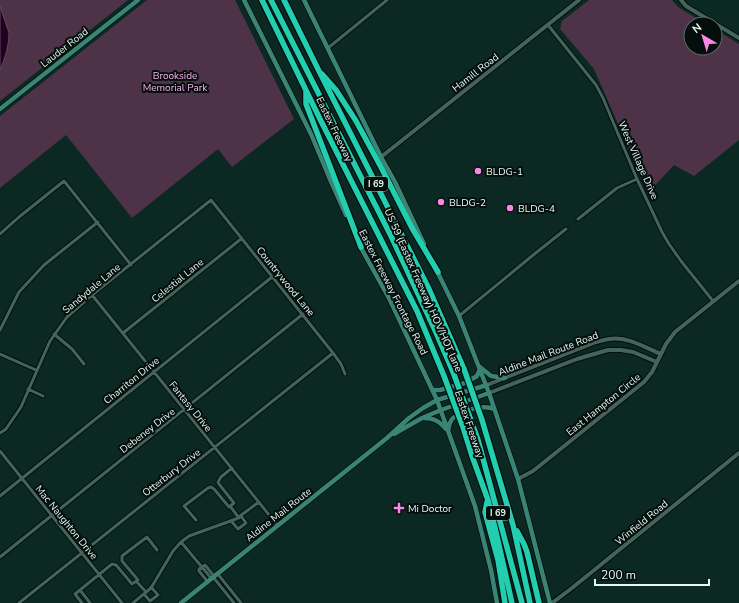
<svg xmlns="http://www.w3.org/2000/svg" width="739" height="603" viewBox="0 0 739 603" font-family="'Nunito Sans',sans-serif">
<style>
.green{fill:#4d3248}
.water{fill:#23001f;stroke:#5e4a5f}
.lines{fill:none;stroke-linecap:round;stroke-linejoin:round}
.minor-casing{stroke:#00100c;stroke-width:5}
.tertiary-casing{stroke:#00100c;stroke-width:6}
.secondary-casing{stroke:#00100c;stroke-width:6}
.motorway-casing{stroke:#00100c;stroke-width:8}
.minor{stroke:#45635b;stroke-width:3}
.tertiary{stroke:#45635b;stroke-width:4}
.secondary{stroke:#3b8374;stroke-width:4.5}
.motorway{stroke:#23cdb0;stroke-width:5.5}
.motorway-bridge-casing{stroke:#00100c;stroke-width:8;stroke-linecap:butt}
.motorway-bridge{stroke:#23cdb0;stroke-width:5.5}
.poi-dot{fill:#fa87e8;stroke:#040f0c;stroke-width:1.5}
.labels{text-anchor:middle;stroke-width:4;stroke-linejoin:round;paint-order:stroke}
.shield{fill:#040f0c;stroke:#a3b2ae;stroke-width:1}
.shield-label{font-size:9px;font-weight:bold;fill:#e7f8f3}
.street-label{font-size:10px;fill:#e7f8f3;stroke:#040f0c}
.park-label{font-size:10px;fill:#f7b2ea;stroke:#040f0c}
.poi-label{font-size:10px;fill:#e7f8f3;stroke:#040f0c;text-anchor:start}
</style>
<rect width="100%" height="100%" fill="#0b2922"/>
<path class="green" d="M0 0H128L0 101Z
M147 0H235L294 119 232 167 218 149 132 218 66 135 0 188V116Z
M589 0H672L678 7 706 24H691V48H715V29L739 44V140L694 176 674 165 648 193 594 69 560 29 562 21Z"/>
<path class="water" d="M0 6 9 33C9 46 5 58 0 70Z"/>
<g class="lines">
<g class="minor-casing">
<path id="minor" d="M548 25 596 85 603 98 637 179 662 232 669 244 681 261 713 301
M328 48 387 0
M578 219 617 188 637 179
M0 234 19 217 64 181 131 265
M92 295 278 526
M459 316 532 256 566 229
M0 330 19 292 44 265 98 222
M123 333 241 239
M54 334 72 349 84 364
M0 354 36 370
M28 389 43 396
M0 433 6 429 21 407 50 341 67 317 92 295 211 200 333 353 341 364 345 374
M0 451 122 603
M0 496 272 277
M230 506 239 518
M196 520 184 506 208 488 211 487 214 489 229 507 234 503 219 484 218 482 221 477 232 468
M232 522 238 529 246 523 241 516
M181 542 211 578
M0 557 303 314
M202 567 199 569V571L207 581
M202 567 205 565 214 576
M217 573 241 603
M213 577 234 603
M136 581 146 592
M80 590 90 603
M144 594 150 601 158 595 151 587
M19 603 333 353
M82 603 75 594 112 564 116 565 132 584 138 580 122 561V556L147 537 157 550
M133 603 151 588 173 551 181 542 189 536 236 519 259 502"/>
</g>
<g class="tertiary-casing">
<path id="tertiary" d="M681 0 686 6 739 38
M381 157 579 0
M487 385 596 342C600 341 604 340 609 339 627 336 644 347 661 354
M489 393 577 359 608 350H621L633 352 657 362
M518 479 533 471 644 382 652 372 666 344 675 332 739 281
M552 603 572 588 739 453"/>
</g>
<g class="secondary-casing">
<path id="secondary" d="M244 0 311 134 329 177 346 215
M304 0 381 157 395 182 424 244
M0 109 138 0
M360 246 390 300 437 400 475 506 491 570 497 603
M436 269 459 316 489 393 518 479 550 603
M480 367 491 376 505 378
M432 390H440L465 383 477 376 480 369
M423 418C434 418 439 421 446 429
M448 431C449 427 449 423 452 419 460 411 483 404 494 409
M394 434 422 418 441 410 489 393
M181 603 387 438 409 418 423 408 437 400 487 385"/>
</g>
<g class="motorway-casing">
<path id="motorway" d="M262 0 320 119 417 311 444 376
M271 0 391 236 434 328 453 372
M284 0 318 69 429 289 464 369
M322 74 336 90 356 121 382 169 412 228 438 272
M306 91V104L361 247
M482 420 513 525 530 603
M472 423 478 440 522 603
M463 427 472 456 488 500 496 532 512 603
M487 502 485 512 498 560 505 603
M517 531 524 544 527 552 539 603"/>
</g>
<use href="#minor" class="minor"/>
<use href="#tertiary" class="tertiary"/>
<use href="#secondary" class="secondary"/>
<use href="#motorway" class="motorway"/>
<g class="motorway-bridge-casing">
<path id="motorway-bridge" d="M464 369 482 420
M453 372 472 423
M444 376 463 427"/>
</g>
<use href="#motorway-bridge" class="motorway-bridge"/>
</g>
<g class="poi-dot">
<circle cx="478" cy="171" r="4"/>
<circle cx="441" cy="202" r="4"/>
<circle cx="510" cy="208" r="4"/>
<path d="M397 502h4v4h4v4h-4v4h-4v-4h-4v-4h4z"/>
</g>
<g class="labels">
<g class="shield">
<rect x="364" y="177" width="24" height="14" rx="3"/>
<rect x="486" y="506" width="24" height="14" rx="3"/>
</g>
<g class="shield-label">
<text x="376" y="187">I 69</text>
<text x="498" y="516">I 69</text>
</g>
<g class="street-label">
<text transform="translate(64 47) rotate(-38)" y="4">Lauder Road</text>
<text transform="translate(475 72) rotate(-38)" y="4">Hamill Road</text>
<text transform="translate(335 129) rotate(64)" y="4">Eastex Freeway</text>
<text transform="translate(639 160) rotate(66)" y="4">West Village Drive</text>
<text transform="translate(177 280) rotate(-39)" y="4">Celestial Lane</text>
<text transform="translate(286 281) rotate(51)" y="4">Countrywood Lane</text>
<text transform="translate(91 288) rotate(-40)" y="4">Sandydale Lane</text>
<text transform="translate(424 290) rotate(66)" y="4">US 59 (Eastex Freeway) HOV/HOT lane</text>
<text transform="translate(394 292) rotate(63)" y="4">Eastex Freeway Frontage Road</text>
<text transform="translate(548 353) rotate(-21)" y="4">Aldine Mail Route Road</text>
<text transform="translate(131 380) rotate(-39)" y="4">Charriton Drive</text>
<text transform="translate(603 404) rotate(-39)" y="4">East Hampton Circle</text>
<text transform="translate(191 406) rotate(51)" y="4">Fantasy Drive</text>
<text transform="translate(470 424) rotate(71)" y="4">Eastex Freeway</text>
<text transform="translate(147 430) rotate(-38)" y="4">Debeney Drive</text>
<text transform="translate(171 472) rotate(-38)" y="4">Otterbury Drive</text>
<text transform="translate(278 514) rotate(-38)" y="4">Aldine Mail Route</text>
<text transform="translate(67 522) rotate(51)" y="4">Mac Naughton Drive</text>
<text transform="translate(641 522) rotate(-39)" y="4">Winfield Road</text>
</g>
<g class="park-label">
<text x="175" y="79">Brookside<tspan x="175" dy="12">Memorial Park</tspan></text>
</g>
<g class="poi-label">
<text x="486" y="175">BLDG-1</text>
<text x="449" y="206">BLDG-2</text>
<text x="518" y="212">BLDG-4</text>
<text x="408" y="512">Mi Doctor</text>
</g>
</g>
<g transform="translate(703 36) rotate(322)"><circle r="19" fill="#040f0c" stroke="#5f6c68"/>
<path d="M0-3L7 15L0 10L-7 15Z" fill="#fa87e8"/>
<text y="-6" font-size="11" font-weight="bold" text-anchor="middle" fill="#e7f8f3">N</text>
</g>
<path d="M595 579v6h114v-6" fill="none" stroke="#e7f8f3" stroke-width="2"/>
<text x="601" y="579" font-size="12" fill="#e7f8f3" stroke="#040f0c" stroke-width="3" paint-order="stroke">200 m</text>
</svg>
